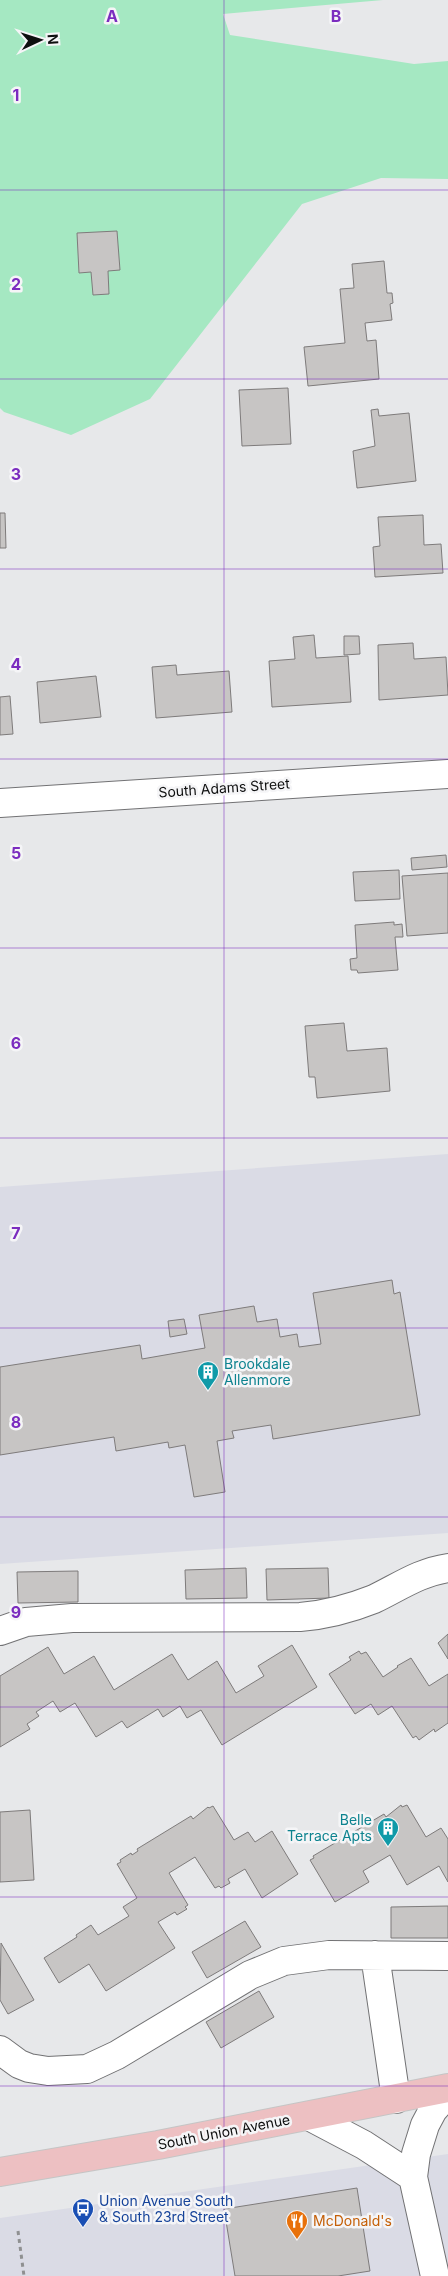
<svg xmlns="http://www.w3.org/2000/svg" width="448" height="2276" viewBox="0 0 448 2276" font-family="Inter,sans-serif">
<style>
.built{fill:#dadbe5}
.green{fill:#a5e8c2}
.building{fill:#c7c5c4;stroke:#7e7b7b}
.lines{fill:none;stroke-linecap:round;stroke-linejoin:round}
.minor-casing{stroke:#727274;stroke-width:30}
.major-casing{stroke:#c5c5c5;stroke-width:30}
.path{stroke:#8f9091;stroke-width:3;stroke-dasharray:4 4;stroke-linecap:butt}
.minor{stroke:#fff;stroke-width:28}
.major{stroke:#edc0c2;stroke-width:28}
.grid{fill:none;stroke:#7b2cbf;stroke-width:1;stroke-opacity:0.55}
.labels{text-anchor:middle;stroke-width:5;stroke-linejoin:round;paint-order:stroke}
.street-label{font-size:14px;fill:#0e0f0f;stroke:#f5f5f7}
.culture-label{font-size:14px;fill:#0d838f;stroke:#f5f5f7;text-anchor:start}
.transit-label{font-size:14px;fill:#164399;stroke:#f5f5f7;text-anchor:start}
.food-label{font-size:14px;fill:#c56008;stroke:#f5f5f7;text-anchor:start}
.grid-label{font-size:16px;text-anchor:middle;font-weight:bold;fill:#7b2cbf;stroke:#f5f5f7;stroke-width:5;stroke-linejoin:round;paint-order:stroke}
</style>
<rect width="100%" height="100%" fill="#e7e8ea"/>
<path class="built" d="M448 1154V1533L0 1564V1187Z
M448 2154V2276H0V2218Z"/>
<path class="green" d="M0 0H383L223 14 230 35 414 64 448 61V179L381 178 302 204 150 399 71 435 4 412 0 408Z"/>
<path class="building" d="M117 231 120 270 108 271 109 294 93 295 91 272 79 273 77 233Z
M384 261 387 293H392L393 303 390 304 392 320 365 323 367 341 376 340 379 379 308 386 304 347 345 343 340 289 354 288 352 264Z
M288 388 291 444 242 446 239 390Z
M378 409 379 416 409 413 416 481 357 488 353 451 375 446 371 410Z
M0 513H5L6 548H0Z
M423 515 424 545 441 544 443 573 375 577 373 547 380 546 378 517Z
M314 635 316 658 348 656 351 702 272 707 269 661 295 659 293 637Z
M344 636H359L360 654 344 655Z
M413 643 414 659 446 657 448 695 379 700 378 645Z
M176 665 177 675 229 671 232 712 156 718 152 667Z
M96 676 101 717 40 723 37 682Z
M10 696 13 734 0 735V697Z
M446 855 447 867 412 870 411 858Z
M399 870 400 899 355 901 353 872Z
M448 873V933L407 936 402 876Z
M394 922V925L402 924 403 937H395L398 970 358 973 357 970H351L350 959 357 958 355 925Z
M344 1023 347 1051 387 1048 390 1091 317 1098 315 1077H309L305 1026Z
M392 1280 394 1294 400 1292 420 1415 273 1439 271 1425 232 1431 234 1438 217 1441 225 1492 194 1497 185 1445 169 1448 168 1442 116 1451 114 1437 0 1455V1367L140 1345 142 1359 205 1348 199 1315 254 1306 257 1322 277 1319 280 1337 297 1334 299 1347 321 1344 313 1293Z
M184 1319 187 1334 170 1337 168 1321Z
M246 1568 247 1598 186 1599 185 1570Z
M328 1568 329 1598 267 1600 266 1569Z
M78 1571V1602L18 1603 17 1572Z
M448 1634V1659L438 1643Z
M292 1645 317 1687 222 1745 201 1710 187 1718 180 1706 163 1717 158 1709 127 1728 122 1721 96 1737 75 1703 60 1712 53 1701 36 1712 39 1716 27 1724 30 1729 0 1747V1676L48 1647 64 1674 94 1656 114 1690 172 1654 188 1680 217 1661 236 1693 264 1676 258 1666Z
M359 1651 361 1654 366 1652 383 1677 398 1667 397 1666 411 1658 429 1686 448 1674V1723L435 1732 434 1729 419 1740 416 1736 413 1738 392 1706 378 1715 371 1704 355 1714 329 1674 351 1660 349 1657Z
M401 1805 402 1807 407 1805 426 1837 441 1828 448 1839V1882L439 1866 407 1885 390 1855 363 1871 369 1882 335 1902 310 1860 314 1858 313 1856 384 1814 386 1817Z
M213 1806 234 1840 248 1832 255 1842 272 1831 298 1874 262 1898 245 1869 228 1879 230 1883 221 1888 219 1886 215 1888 195 1857 169 1873 188 1905 185 1907 187 1909 177 1915 175 1912 158 1922 175 1948 106 1991 89 1964 59 1983 44 1958 77 1937 76 1935 91 1925 98 1935 129 1916 123 1907 137 1898 117 1864 121 1862 120 1860 131 1853 132 1855 138 1851 137 1849 191 1816 193 1819 208 1807 209 1808Z
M30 1810 34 1880 0 1882V1812Z
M448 1906V1938H391V1907Z
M245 1921 261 1947 207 1978 192 1952Z
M1 1943 34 2000 8 2014 0 2000Z
M259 1991 274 2017 221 2048 206 2022Z
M357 2188 370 2271 338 2276H235L224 2209Z"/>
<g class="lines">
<g class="minor-casing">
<path id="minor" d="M0 803 448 774
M0 1631 26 1622 72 1618 300 1617C326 1615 349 1609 374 1599 399 1587 420 1572 448 1568
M375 1955 396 2099
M0 2050 19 2064 29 2068 48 2071 87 2069 117 2055 250 1975 284 1961 329 1955 448 1956
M309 2116 364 2145 413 2177
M435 2276 413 2177 416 2154 425 2125 433 2110 448 2093"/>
</g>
<g class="major-casing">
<path id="major" d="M0 2172 158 2145 448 2088"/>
</g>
<path class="path" d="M18 2231 24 2276"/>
<use href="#minor" class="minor"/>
<use href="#major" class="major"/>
</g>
<path class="grid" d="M224 0V2276M0 190H448M0 379H448M0 569H448M0 759H448M0 948H448M0 1138H448M0 1328H448M0 1517H448M0 1707H448M0 1897H448M0 2086H448"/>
<defs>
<g id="building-pin" transform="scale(1.125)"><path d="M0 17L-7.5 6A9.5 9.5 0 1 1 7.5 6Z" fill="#0f9aa8" stroke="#f5f5f7"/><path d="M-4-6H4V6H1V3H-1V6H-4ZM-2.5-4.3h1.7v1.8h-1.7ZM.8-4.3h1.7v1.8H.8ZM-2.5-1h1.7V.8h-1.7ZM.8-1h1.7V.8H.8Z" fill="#fff"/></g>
<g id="bus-pin" transform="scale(1.125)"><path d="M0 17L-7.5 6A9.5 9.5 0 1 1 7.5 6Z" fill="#1a4fb4" stroke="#f5f5f7"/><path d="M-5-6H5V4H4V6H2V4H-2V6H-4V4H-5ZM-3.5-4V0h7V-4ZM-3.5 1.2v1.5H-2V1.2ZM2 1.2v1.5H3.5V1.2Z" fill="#fff"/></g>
<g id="restaurant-pin" transform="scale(1.125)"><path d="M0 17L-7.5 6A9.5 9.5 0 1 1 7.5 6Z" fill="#e8710a" stroke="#f5f5f7"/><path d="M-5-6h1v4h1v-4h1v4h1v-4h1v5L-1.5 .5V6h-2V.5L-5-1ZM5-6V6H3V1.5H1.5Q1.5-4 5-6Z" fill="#fff"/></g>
</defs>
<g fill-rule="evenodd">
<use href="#building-pin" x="208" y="1372"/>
<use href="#building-pin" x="388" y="1828"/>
<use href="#bus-pin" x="83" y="2209"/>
<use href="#restaurant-pin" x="297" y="2221"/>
</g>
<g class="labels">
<g class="street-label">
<text transform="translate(224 788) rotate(-4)" y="5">South Adams Street</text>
<text transform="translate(224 2132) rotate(-11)" y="5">South Union Avenue</text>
</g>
<g class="culture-label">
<text x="224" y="1369">Brookdale<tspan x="224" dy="16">Allenmore</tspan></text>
<text x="372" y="1825" text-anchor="end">Belle<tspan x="372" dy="16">Terrace Apts</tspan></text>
</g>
<g class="transit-label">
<text x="99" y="2206">Union Avenue South<tspan x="99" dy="16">&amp; South 23rd Street</tspan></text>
</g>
<g class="food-label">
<text x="313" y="2226">McDonald's</text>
</g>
</g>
<g class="grid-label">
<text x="112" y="22">A</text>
<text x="336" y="22">B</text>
<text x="16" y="101">1</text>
<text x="16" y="290">2</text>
<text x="16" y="480">3</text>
<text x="16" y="670">4</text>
<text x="16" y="859">5</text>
<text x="16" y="1049">6</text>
<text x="16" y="1239">7</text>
<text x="16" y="1428">8</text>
<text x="16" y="1618">9</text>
</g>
<g transform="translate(40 40) rotate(86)" stroke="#f5f5f7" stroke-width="4" paint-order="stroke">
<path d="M0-4L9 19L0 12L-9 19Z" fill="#0e0f0f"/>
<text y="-8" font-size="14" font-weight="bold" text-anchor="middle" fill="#0e0f0f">N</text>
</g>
</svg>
